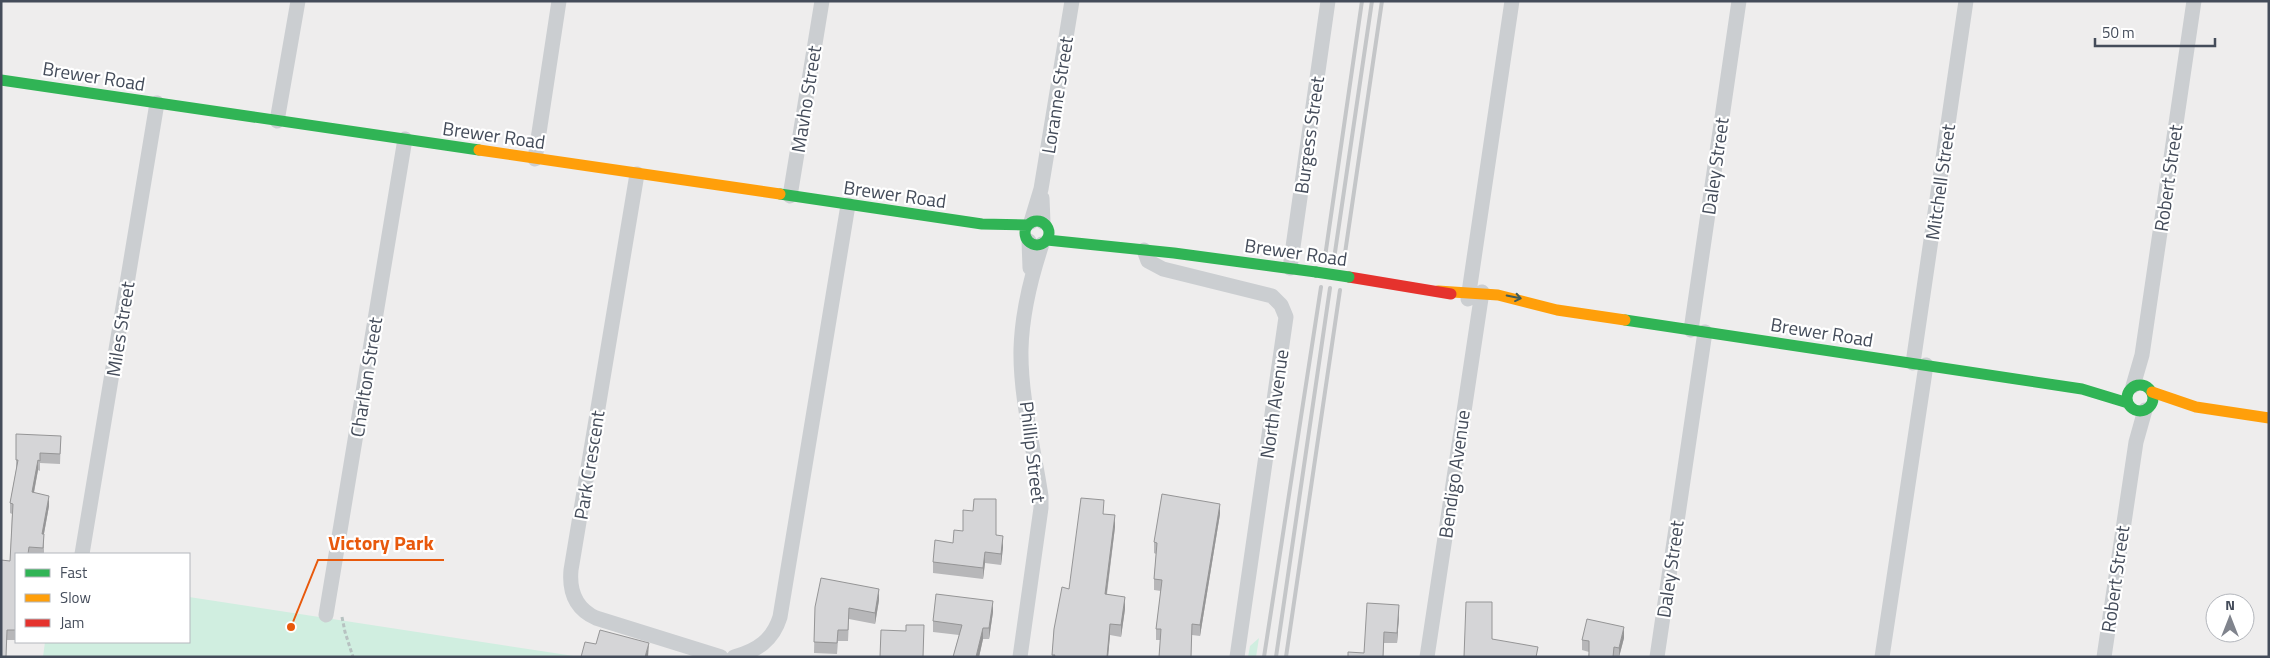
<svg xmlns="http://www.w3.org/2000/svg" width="2270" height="658" viewBox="0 0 2270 658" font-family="'Titillium Web',sans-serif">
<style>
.green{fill:#d0eee0}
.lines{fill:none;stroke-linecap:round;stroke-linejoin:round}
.path{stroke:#b7c2c1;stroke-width:3;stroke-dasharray:4 2.5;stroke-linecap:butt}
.street{stroke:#cbced1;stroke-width:15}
.fast{stroke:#30b455;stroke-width:11}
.slow{stroke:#ff9f0a;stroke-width:11}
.jam{stroke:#e5322d;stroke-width:11}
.rail{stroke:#c4c6c8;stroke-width:4}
.fast-bridge{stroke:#30b455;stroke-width:11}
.wall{fill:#b7b7b9}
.shaded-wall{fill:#959596}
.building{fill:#d5d5d7;stroke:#959596}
.oneway{stroke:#415c59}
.labels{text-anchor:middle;stroke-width:4.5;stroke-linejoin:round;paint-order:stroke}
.street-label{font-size:19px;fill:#444c5a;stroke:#fff}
.leader{fill:none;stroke:#e8590c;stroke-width:2}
.callout-dot{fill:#e8590c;stroke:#fff;stroke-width:2}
.callout-label{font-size:20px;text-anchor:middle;font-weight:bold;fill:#e8590c;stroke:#fff;stroke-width:4.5;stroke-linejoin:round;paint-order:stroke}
</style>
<rect width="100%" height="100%" fill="#eeeded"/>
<path class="green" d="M189 597 574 656 43 657 45 642H189Z
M1259 638 1256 657H1248L1250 646Z"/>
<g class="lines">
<path class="path" d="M342 617 345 632 353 657"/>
<path class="street" d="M277 121 298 1
M535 159 559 1
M637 174 571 570C569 592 576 609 596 618L721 657
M790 196 822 1
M1042 198 1043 222
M1031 222 1041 189 1072 1
M1029 241 1030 268
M1144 250 1148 261 1163 269 1272 296 1281 305 1286 317 1237 657
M1290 268 1328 1
M1468 299 1512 1
M1691 330 1739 1
M1913 363 1966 1
M2133 386 2142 355 2194 1
M82 554 157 103
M326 615 405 139
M734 657C757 651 773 640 780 617L848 205
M1020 657 1041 508V496C1034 449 1020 397 1021 349 1022 313 1031 277 1042 244
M1427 657 1482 292
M1657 657 1705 332
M1882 657 1926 365
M2104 657 2136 442 2145 410"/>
<path class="fast" d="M1 80 479 150
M780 194 982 224 1028 225
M1025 233a12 12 0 1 1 24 0a12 12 0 1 1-24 0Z
M1047 240 1174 253 1316 272
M1625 320 2082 389 2128 403
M2127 398a13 13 0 1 1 26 0a13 13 0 1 1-26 0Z"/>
<path class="slow" d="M479 150 780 194
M1438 291 1498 295 1557 310 1625 320
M2152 392 2196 407 2269 418"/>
<path class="jam" d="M1349 277 1451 294"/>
<path class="rail" d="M1325 257 1362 1
M1334 259 1372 1
M1344 260 1382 1
M1264 657 1321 287
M1276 657 1330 288
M1286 657 1340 290"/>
<path class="fast-bridge" d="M1316 272 1349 277"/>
</g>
<path class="wall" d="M61 436 60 464 40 463V471L38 470 34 493 49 506 44 534V554H16V640H7L1 657 10 561 12 514 10 513V503L16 470V460Z
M1104 514 1115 527 1107 594 1125 609 1121 637 1110 635 1108 657H1052L1054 629Z
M1220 514 1200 636 1192 635 1160 640H1156V629L1161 591 1154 590V579L1156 554 1154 553V542Z
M996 535 1003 547 1001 565 985 563 983 579 933 573V562L953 543Z
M879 600 875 624 849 619 848 641H838L837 654 814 653 815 607Z
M993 612 989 639H983L979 657H953L959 635 933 632V621Z
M1399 616 1397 643H1384L1383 657H1348L1364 653Z
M1624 638 1619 657H1588L1589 652 1582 650V640Z"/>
<path class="shaded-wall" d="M38 460V470L32 502V492Z
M49 496V506L42 544V534Z
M1220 504V514L1200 636V625Z
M1115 515V527L1105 606V594Z
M1003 536V547L1001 565V554Z
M985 552V563L983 579V568Z
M879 589V600L875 624V613Z
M1125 597V609L1121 637V625Z
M993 601V612L989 639V628Z
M1399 605V616L1397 643V633Z
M1110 624V635L1108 657H1107Z
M1624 627V638L1619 657V648Z
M983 628V639L979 657H976Z
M649 643 648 657H645Z"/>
<path class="building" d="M16 434 61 436 60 454 40 453V461L38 460 32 492 49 496 42 534H44L43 548 29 547 28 554H16V630H7L6 657H1V560L10 561 13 504 10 503 18 460H16Z
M1162 494 1220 504 1200 625 1192 624 1191 657H1159L1161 629H1156L1162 580 1154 579 1157 543 1154 542Z
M1081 498 1104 500 1103 514 1115 515 1105 594 1125 597 1121 625 1110 624 1107 657H1054L1055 655H1052L1054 629 1062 587 1069 589Z
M974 499H996V535L1003 536 1001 554 985 552 983 568 933 562 935 540 953 543 954 530 963 531V510L973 511Z
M821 578 879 589 875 613 849 608 848 630H838L837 643 814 642 815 607Z
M936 594 993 601 989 628H983L976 657H953L962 625 933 621Z
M1466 602H1492V639L1538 647 1536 657H1464Z
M1367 603 1399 605 1397 633 1384 632 1383 657H1348V652L1364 653Z
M1587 619 1624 627 1619 648 1614 647 1613 657H1589V641L1582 640Z
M906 625H924L923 657H880L881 630 906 631Z
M600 630 649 643 645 657H581L585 642 596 644Z"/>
<defs><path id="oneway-shaft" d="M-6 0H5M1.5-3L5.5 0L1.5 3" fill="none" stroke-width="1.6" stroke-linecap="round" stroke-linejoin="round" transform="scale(1.25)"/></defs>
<use class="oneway" href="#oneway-shaft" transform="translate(1514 297) rotate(12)"/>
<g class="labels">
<g class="street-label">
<text transform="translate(94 76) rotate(9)" y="7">Brewer Road</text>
<text transform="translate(1057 95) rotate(-81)" y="7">Loranne Street</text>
<text transform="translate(806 99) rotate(-81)" y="7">Mavho Street</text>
<text transform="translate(494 135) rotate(8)" y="7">Brewer Road</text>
<text transform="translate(1309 135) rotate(-82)" y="7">Burgess Street</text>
<text transform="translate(1715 166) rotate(-82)" y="7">Daley Street</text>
<text transform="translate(2168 178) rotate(-82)" y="7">Robert Street</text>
<text transform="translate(1940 182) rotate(-82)" y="7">Mitchell Street</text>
<text transform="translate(895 194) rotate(8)" y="7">Brewer Road</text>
<text transform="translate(1296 252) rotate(8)" y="7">Brewer Road</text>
<text transform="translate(120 329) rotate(-81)" y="7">Miles Street</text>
<text transform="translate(1822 332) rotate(9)" y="7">Brewer Road</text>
<text transform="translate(366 377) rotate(-81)" y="7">Charlton Street</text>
<text transform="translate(1274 404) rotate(-82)" y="7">North Avenue</text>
<text transform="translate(1033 452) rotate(83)" y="7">Phillip Street</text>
<text transform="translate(589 465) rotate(-81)" y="7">Park Crescent</text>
<text transform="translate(1454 474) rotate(-82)" y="7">Bendigo Avenue</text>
<text transform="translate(1670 569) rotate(-82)" y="7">Daley Street</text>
<text transform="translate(2115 579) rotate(-82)" y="7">Robert Street</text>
</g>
</g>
<path class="leader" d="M291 627L318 560H444"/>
<circle class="callout-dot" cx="291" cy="627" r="5"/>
<g class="callout-label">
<text x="381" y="550">Victory Park</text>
</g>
<rect width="2270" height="658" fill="none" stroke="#444c5a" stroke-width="5"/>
<rect x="15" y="553" width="175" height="90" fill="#ffffff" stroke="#b4b7bd"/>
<rect x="25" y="569" width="25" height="8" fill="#30b455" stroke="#b4b7bd"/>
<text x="60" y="578" font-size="15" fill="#444c5a">Fast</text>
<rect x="25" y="594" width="25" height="8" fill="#ff9f0a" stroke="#b4b7bd"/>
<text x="60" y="603" font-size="15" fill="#444c5a">Slow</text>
<rect x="25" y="619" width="25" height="8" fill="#e5322d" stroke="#b4b7bd"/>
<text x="60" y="628" font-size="15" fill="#444c5a">Jam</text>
<g transform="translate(2230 618)"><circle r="24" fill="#ffffff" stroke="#b4b7bd"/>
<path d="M0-4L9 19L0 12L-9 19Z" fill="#80848d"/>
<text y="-8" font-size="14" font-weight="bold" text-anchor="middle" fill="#444c5a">N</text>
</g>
<path d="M2095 38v8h120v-8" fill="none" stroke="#444c5a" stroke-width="2.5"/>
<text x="2102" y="38" font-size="15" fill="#444c5a" stroke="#ffffff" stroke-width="4" paint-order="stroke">50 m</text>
</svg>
